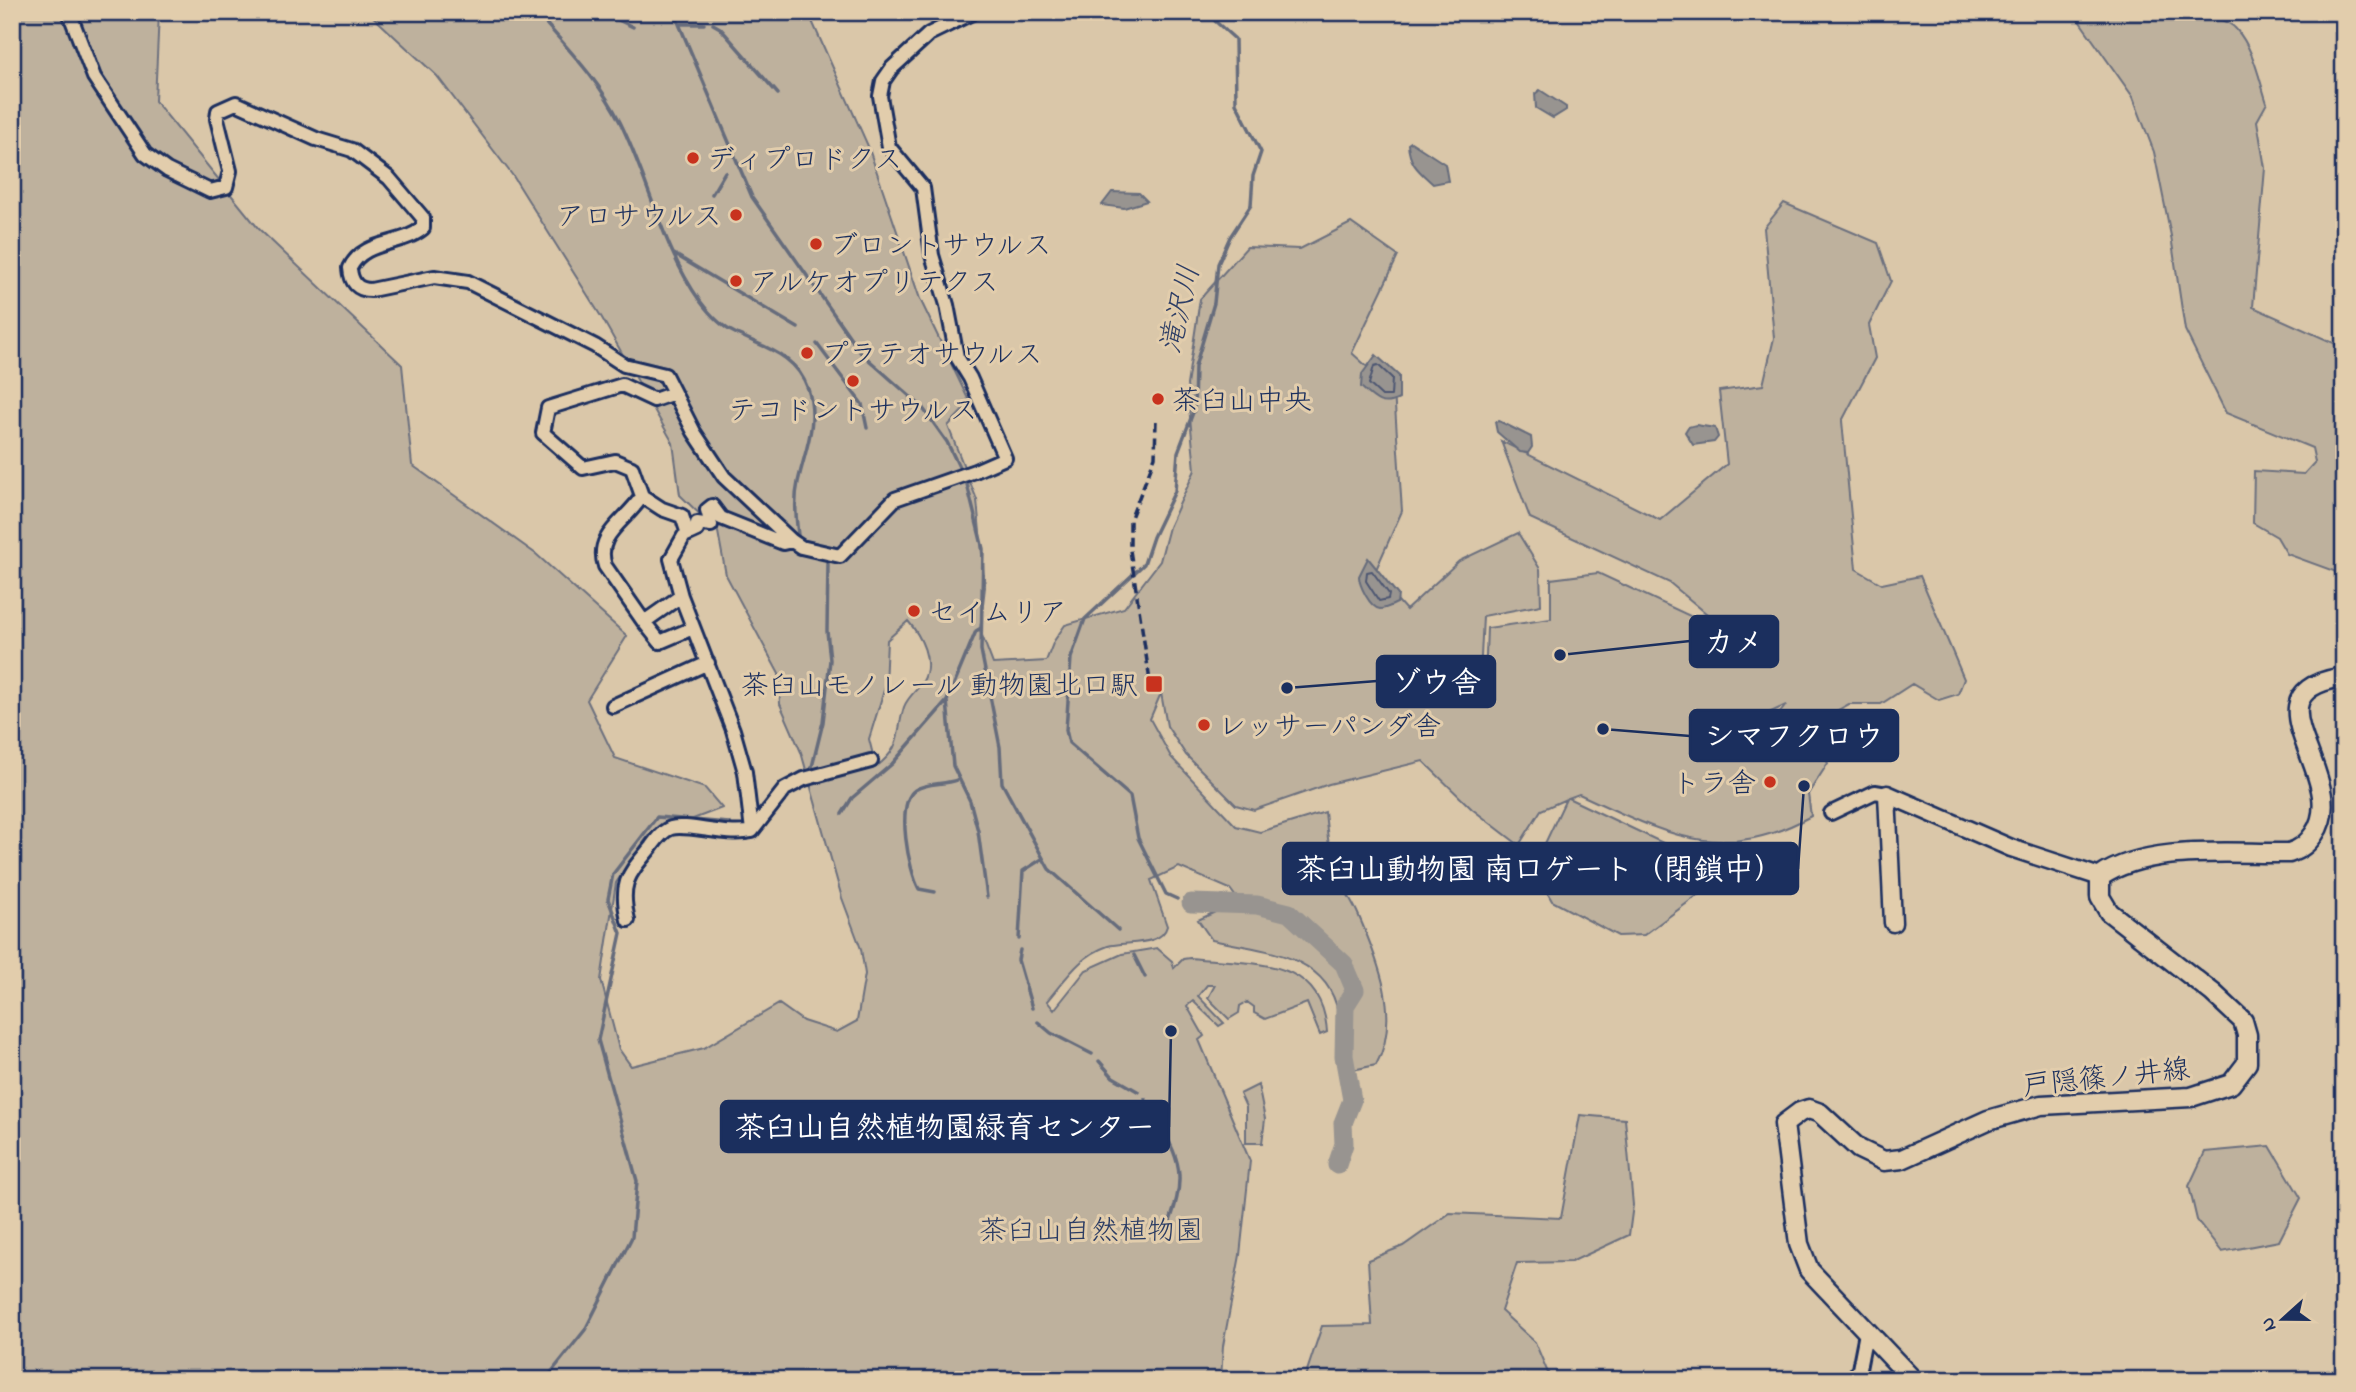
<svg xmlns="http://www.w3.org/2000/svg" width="2356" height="1392" viewBox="0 0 2356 1392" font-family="'Indie Flower','Klee One',sans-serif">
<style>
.green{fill:#beb19d;stroke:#6c707e;stroke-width:2;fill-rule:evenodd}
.water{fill:#989490;stroke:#666c7c;stroke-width:2}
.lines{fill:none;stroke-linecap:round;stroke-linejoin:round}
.shore{stroke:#4d5772;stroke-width:2}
.stream{stroke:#666c7c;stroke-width:3.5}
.river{stroke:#989490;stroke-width:19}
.street-casing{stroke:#1b2f5e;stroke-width:18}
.secondary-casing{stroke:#1b2f5e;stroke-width:21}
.primary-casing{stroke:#1b2f5e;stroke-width:23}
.street{stroke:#e2cdac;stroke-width:12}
.secondary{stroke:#e2cdac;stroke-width:16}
.primary{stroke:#e2cdac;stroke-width:18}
.rail{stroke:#1b2f5e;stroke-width:3.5;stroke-dasharray:10 5;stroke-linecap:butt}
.poi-dot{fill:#c8321e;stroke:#e2cdac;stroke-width:2.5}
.labels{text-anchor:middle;stroke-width:6;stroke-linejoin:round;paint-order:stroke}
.poi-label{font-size:28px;fill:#1b2f5e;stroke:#e2cdac;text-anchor:start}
.street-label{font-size:28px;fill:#1b2f5e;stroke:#e2cdac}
.park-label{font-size:28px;fill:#2b3c64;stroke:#e2cdac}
.water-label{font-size:30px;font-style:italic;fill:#2e3e66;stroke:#e2cdac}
.leader{fill:none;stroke:#1b2f5e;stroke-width:2.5}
.callout-dot{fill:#1b2f5e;stroke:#e2cdac;stroke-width:2.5}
.callout{fill:#1b2f5e;stroke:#1b2f5e;stroke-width:2.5}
.callout-label{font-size:30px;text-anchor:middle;font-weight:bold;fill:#fff}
</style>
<rect width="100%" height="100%" fill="#dac7a9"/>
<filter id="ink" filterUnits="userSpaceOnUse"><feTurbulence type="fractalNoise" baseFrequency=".0143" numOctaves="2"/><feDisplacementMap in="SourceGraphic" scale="14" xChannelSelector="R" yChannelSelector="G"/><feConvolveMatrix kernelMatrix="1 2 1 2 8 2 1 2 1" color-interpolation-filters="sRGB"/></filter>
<g filter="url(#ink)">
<path class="green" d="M12 12H159L155 101 258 228 402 365 412 465 536 554 627 636 587 700 615 758 705 788 722 808 648 836 616 883 601 980 619 1049 631 1066 704 1048 779 1004 803 1021 837 1032 857 1021 865 974 861 949 842 898 801 752 780 704 779 674 726 575 718 532 680 495 673 443 602 318 513 176 437 76 368 12H808L868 146 920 299 970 403 948 426 977 500 985 587 980 630 993 664 1046 661 1054 641 1065 625 1124 608 1160 561 1169 527 1195 470 1187 385 1200 299 1247 247 1300 249 1351 223 1398 256 1352 353 1394 391 1402 511 1374 574 1406 610 1459 561 1518 533 1540 569 1541 605 1483 616 1480 677 1485 683 1487 628 1551 619V579L1598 573 1707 624V614L1670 583 1530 518 1501 441 1660 520 1727 464 1719 391 1763 385 1774 338 1764 228 1784 203 1878 243 1891 281 1869 325 1875 358 1842 421 1856 569 1882 584 1920 576 1964 679 1958 694 1939 700 1912 684 1881 704H1849L1829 715 1804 736 1773 722 1786 705 1769 713 1768 725 1819 750 1828 763 1808 794 1811 816C1719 866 1665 833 1579 794L1568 798 1665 844 1691 852 1747 854 1733 869 1644 935 1618 936 1552 901 1538 876 1540 854 1566 799 1541 810 1519 845 1472 809 1423 761 1329 784 1254 810 1236 805 1186 755 1167 726 1161 693 1150 719 1171 757 1236 826 1260 832 1325 812C1327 829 1328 850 1334 866 1339 883 1351 898 1358 914 1378 960 1402 1018 1376 1065L1343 1072C1341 1052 1341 1032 1338 1013 1328 953 1259 950 1212 940L1198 920 1239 901 1230 889 1179 867 1151 880 1167 926C1162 947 1126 941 1108 946 1079 956 1066 979 1047 1001L1054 1010 1086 970 1122 954 1157 948 1172 961 1174 968 1183 959 1190 958C1249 965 1322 954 1327 1032L1320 1035 1307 1003 1265 1019 1254 1013V1007L1247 1002 1240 1006 1239 1013 1229 1019 1208 998 1215 985H1207L1198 996 1224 1023 1219 1026 1193 1001 1187 1006 1204 1036 1199 1040 1250 1161 1240 1255 1223 1346 1221 1380H12ZM908 621C921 636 934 661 923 681 918 690 908 696 904 707 895 736 903 746 876 767L869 739 885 687 887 640Z
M2073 12C2105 12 2216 5 2236 29 2254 49 2259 79 2267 103L2257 121 2265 168 2253 307 2334 343 2344 352V585L2334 571 2287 554 2277 537 2253 523 2254 471 2304 474 2315 462 2312 448 2226 413 2185 330 2171 236 2154 152 2133 97Z
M1258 1085 1265 1119 1262 1143H1246V1107L1240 1094Z
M1580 1115 1625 1119 1633 1205 1629 1235 1571 1262 1517 1263 1501 1311 1535 1342 1551 1380H1304L1322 1326 1372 1325 1368 1260 1403 1246 1450 1213 1561 1218Z
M2270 1146 2301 1198 2279 1241 2222 1252 2197 1220 2189 1186 2205 1152Z"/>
<path class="water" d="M1540 90 1566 107V110L1553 118 1536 108 1535 94Z
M1411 142 1445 164 1448 181 1433 184C1419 171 1409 164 1408 144Z
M1112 192 1139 193 1147 201 1124 208 1102 205Z
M1376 355 1399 376V399C1382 408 1374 399 1361 387L1362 374Z
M1499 421 1531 437 1532 447 1528 453 1520 452 1497 432 1495 422Z
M1696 425 1715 428 1718 437 1714 442 1693 445 1685 432 1688 427Z
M1368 558 1398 595 1397 603C1392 605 1386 609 1380 609 1370 608 1359 585 1359 576Z"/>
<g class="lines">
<path class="shore" d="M1378 365 1392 378 1391 396H1382L1369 384 1374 366Z
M1372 571 1389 594 1388 599 1379 601 1366 581 1367 572Z"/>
<path class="stream" d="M536 12C566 47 600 81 620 122 649 180 662 248 700 301 709 313 722 327 735 333 765 348 796 354 808 389 819 422 805 450 798 482 794 500 796 517 798 535
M547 12 610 16 633 27
M674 12 752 197 861 353 922 407 947 442 961 471
M680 24H704
M713 24 720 28 778 94
M712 194 725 172
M674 254 798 328
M817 344 862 404 867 428
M966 480 983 549 981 650 1000 747 1002 783 1049 869 1118 930
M947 701 953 766 970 801 978 831 987 897
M811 771 823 722 830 660 827 631 828 563
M842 814 852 798 892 764 947 701 976 631 981 628
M935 892 919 889C909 871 895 804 915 790 927 782 944 785 957 780
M1177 899 1166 894 1138 838 1130 796 1069 743 1066 730 1071 658 1085 619 1144 564 1153 537 1175 491 1178 452 1194 410 1195 367 1214 303 1218 264 1230 237 1251 205 1253 176 1261 152 1236 103 1235 39 1215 21 1214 12
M1019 939 1023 871 1042 859
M1020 950 1018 960 1032 1008
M1134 955 1145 977
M1038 1022 1051 1033 1092 1054
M1099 1061 1113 1077 1139 1092
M1145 1099C1180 1160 1191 1169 1164 1237
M545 1380 585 1330 632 1237 637 1181 598 1040 621 933 608 899 613 874 657 817 729 823"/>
<path class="river" d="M1191 903 1257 905 1289 913 1344 964 1355 990 1345 1006 1344 1056 1352 1100 1343 1123 1344 1144 1337 1165"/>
<g class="street-casing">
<path id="street" d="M69 12 94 77 145 154 167 170 210 191 226 187 230 171 217 119 218 111 236 103 316 139 352 150 389 178 423 218V228C400 247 364 239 350 268 351 282 357 290 371 290L434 277 468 282 595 346 624 365 665 375 694 432 724 477 792 541 801 547 840 556 895 499 975 471 1005 458 970 378 957 357 947 305 932 255 923 188 889 147 880 96 883 81 892 68 929 34 974 12
M674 393 654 400 622 385 548 408 543 433 583 468 615 461 632 468 642 496C627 521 594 534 605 566L644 622 681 596 733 730 745 772 752 831
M642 496 662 509 682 516 688 534
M681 596 671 559 684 536 697 530V523L711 525 707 510 712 506 721 518 783 543 792 541
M644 622 660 642 693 628
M613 706 708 663
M1831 813 1875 792 1887 794
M628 920C619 882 629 874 651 847 656 840 662 831 671 828 687 823 726 837 752 831L785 789 804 779 871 761
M1852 1380 1859 1369 1866 1333"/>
</g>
<g class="secondary-casing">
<path id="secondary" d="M1893 923 1887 794 2011 848 2100 877"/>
</g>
<g class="primary-casing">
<path id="primary" d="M1913 1380 1809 1270 1799 1244 1784 1124 1800 1112 1809 1109 1820 1113 1859 1149 1884 1161 1902 1159 1988 1120 2041 1105 2191 1097 2231 1084 2247 1063V1035L2243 1021 2213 993 2109 912 2100 897V877C2147 844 2233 854 2289 853 2301 849 2307 844 2314 834 2353 778 2242 695 2338 678L2344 682"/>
</g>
<use href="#street" class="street"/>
<use href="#secondary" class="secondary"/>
<use href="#primary" class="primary"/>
<path class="rail" d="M1152 694 1130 550V520L1155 457 1156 421"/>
</g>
</g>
<g class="poi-dot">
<circle cx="693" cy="158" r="7"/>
<circle cx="736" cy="215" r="7"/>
<circle cx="816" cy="244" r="7"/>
<circle cx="736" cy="281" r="7"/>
<circle cx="807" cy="353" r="7"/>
<circle cx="853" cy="381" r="7"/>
<circle cx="1158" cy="399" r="7"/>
<circle cx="914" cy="611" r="7"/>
<rect x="1145" y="675" width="18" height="18" rx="3.5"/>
<circle cx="1204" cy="725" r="7"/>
<circle cx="1770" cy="782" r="7"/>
</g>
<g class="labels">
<g class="poi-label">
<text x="707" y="168">ディプロドクス</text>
<text x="722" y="225" text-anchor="end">アロサウルス</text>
<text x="830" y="254">ブロントサウルス</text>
<text x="750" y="291">アルケオプリテクス</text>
<text x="821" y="363">プラテオサウルス</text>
<text x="1172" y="409">茶臼山中央</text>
<text x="853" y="419" text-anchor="middle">テコドントサウルス</text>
<text x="928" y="621">セイムリア</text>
<text x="1138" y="694" text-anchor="end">茶臼山モノレール 動物園北口駅</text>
<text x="1218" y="735">レッサーパンダ舎</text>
<text x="1756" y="792" text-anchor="end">トラ舎</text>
</g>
<g class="street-label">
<text transform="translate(2106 1076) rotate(-6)" y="10">戸隠篠ノ井線</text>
</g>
<g class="park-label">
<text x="1091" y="1239">茶臼山自然植物園</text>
</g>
<g class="water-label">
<text transform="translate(1179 309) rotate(-77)" y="10">滝沢川</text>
</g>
</g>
<path class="leader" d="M1560 655L1690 641M1287 688L1377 681M1603 729L1690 736M1804 786L1798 869M1171 1031L1169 1127"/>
<g class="callout-dot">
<circle cx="1560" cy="655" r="7"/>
<circle cx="1287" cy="688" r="7"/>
<circle cx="1603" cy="729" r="7"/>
<circle cx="1804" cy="786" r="7"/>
<circle cx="1171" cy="1031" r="7"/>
</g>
<g class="callout">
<rect x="1690" y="616" width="88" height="51" rx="7"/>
<rect x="1377" y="656" width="118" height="51" rx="7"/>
<rect x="1690" y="710" width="208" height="51" rx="7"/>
<rect x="1283" y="843" width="515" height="51" rx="7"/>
<rect x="721" y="1101" width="448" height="51" rx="7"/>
</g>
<g class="callout-label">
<text x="1734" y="652">カメ</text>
<text x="1436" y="692">ゾウ舎</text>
<text x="1794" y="746">シマフクロウ</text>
<text x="1540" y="879">茶臼山動物園 南口ゲート（閉鎖中）</text>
<text x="945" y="1137">茶臼山自然植物園緑育センター</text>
</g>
<rect width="2356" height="1392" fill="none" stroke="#e2cdac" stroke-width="42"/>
<rect x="21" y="21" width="2314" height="1350" fill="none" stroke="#1b2f5e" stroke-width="2.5" filter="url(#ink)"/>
<g transform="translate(2283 1319) rotate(249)" stroke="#e2cdac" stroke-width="5" paint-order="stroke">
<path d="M0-5L12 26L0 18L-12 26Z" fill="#1b2f5e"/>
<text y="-10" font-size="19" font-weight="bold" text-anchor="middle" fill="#1b2f5e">N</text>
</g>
</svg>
